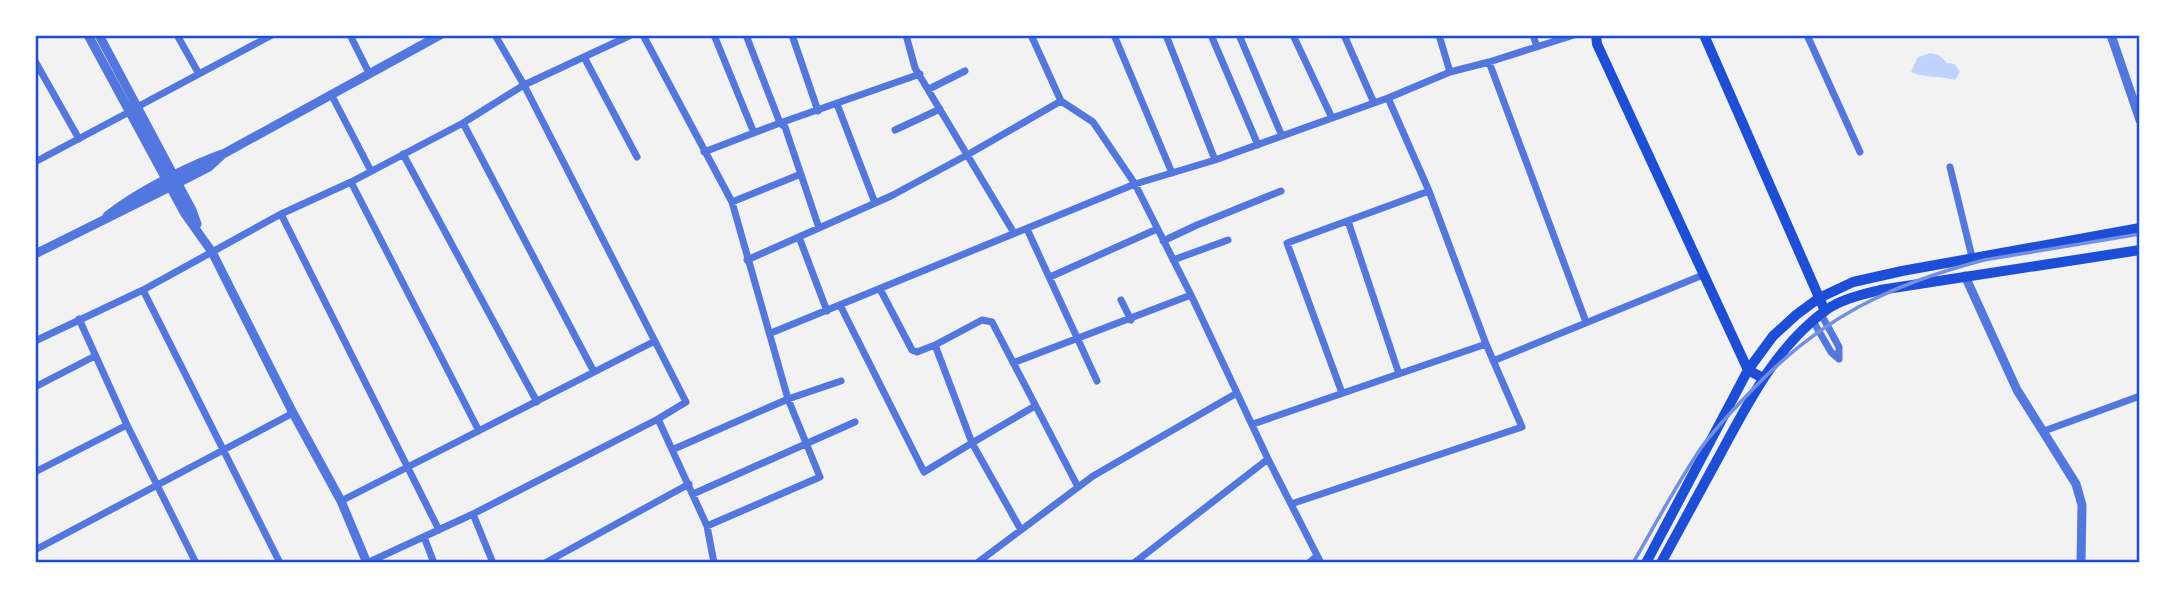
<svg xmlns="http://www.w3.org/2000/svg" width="2175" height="598" viewBox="0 0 2175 598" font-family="Ubuntu,sans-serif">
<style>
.water{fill:#bfd3fe}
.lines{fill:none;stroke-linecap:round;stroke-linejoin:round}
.minor{stroke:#5277de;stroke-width:7}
.tertiary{stroke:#5277de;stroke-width:9}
.secondary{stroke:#1d4ed8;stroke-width:10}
.primary{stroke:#1d4ed8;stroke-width:10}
.rail{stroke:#7290e2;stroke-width:3.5}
.neatline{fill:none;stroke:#1d4ed8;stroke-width:2.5}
</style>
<rect width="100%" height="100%" fill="#f2f2f2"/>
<path class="water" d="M1930 53 1939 55 1947 63 1955 64 1960 72 1955 80C1941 76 1920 77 1911 72L1918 57Z"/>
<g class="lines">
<path class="minor" d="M177 35 199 74
M350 35 369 73
M643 35 732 202 788 399 820 477 707 526
M714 35 754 133
M746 35 780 123 785 127 819 228
M792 35 818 111
M906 35 915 68 1014 233
M1031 35 1061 101 1093 122 1135 184 1191 295 1268 459 1321 563
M1114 35 1172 173
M1166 35 1215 160
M1211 35 1258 145
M1239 35 1282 136
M1293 35 1332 118
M1344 35 1374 103
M1439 35 1450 72
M1533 35 1537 47
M1807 35 1860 152
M584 57 637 157
M35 61 79 139
M1489 62 1586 322
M929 89 965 71
M331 94 371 171
M837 104 875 203
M139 106 272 35
M463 123 594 372
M895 130 940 109
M704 152 780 123 920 74
M403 154 537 402
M35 162 131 111
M1950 167 1972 257
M351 182 479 431
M732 202 801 174
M281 214 439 530
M1348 221 1399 374
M1027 229 1097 381
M799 237 827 311
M1163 241 1197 225 1281 191
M747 260 891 196 967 155 1061 101
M1173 260 1228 240
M1050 277 1157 229
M880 289 912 350 917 352 935 345 972 443 1035 406
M143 290 280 563
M1121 300 1131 320
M840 305 924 472 972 443 1021 530
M1821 314 1839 347V359
M79 319 127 425 196 563
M1813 321 1831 352 1839 359
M771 333 1135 184 1215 160 1388 98 1450 72 1489 62 1574 35
M35 341 143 290 281 214 351 182 463 123 524 85 631 35
M935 345 982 320 992 322 1078 487
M1493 361 1703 275
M1013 363 1191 295
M35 387 95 356
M1342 393 1287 243 1429 191
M658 419 707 526 714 563
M1253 424 1486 344
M2044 431 2140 396
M674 449 788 399 841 381
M35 472 127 425
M693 494 855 422
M341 501 655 341
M1291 504 1522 427 1486 344 1429 191 1388 98
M473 514 493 563
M424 537 434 563
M35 550 293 413
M367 563 473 514 658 419 686 402 524 85 495 35
M545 563 689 484
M977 563 1093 476 1237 393
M1134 563 1268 459
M1309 563 1317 556"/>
<path class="tertiary" d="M88 35 185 214 212 252 293 413 341 501 367 563
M99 35 192 210 197 224
M2111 35 2140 120
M107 216C135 193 190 165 225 153L440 35
M35 254 178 183 209 167 221 156
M1965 276 2017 390 2076 484 2082 505 2081 563"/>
<path class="secondary" d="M1596 35 1597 44 1748 370 1763 378
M1704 35 1825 311"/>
<path class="primary" d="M1646 563 1748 370 1773 336 1796 315 1819 298 1853 282 1902 271 2140 228
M1661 563C1681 526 1702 488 1722 451 1750 399 1777 346 1826 310 1842 299 1861 295 1880 290L2140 250"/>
<path class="rail" d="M1633 563C1655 525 1676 485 1701 448 1717 426 1735 408 1754 388 1822 317 1889 285 1984 260L2140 234"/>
</g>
<rect width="2175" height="598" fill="none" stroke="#ffffff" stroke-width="74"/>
<rect x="37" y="37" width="2101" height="524" class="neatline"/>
</svg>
